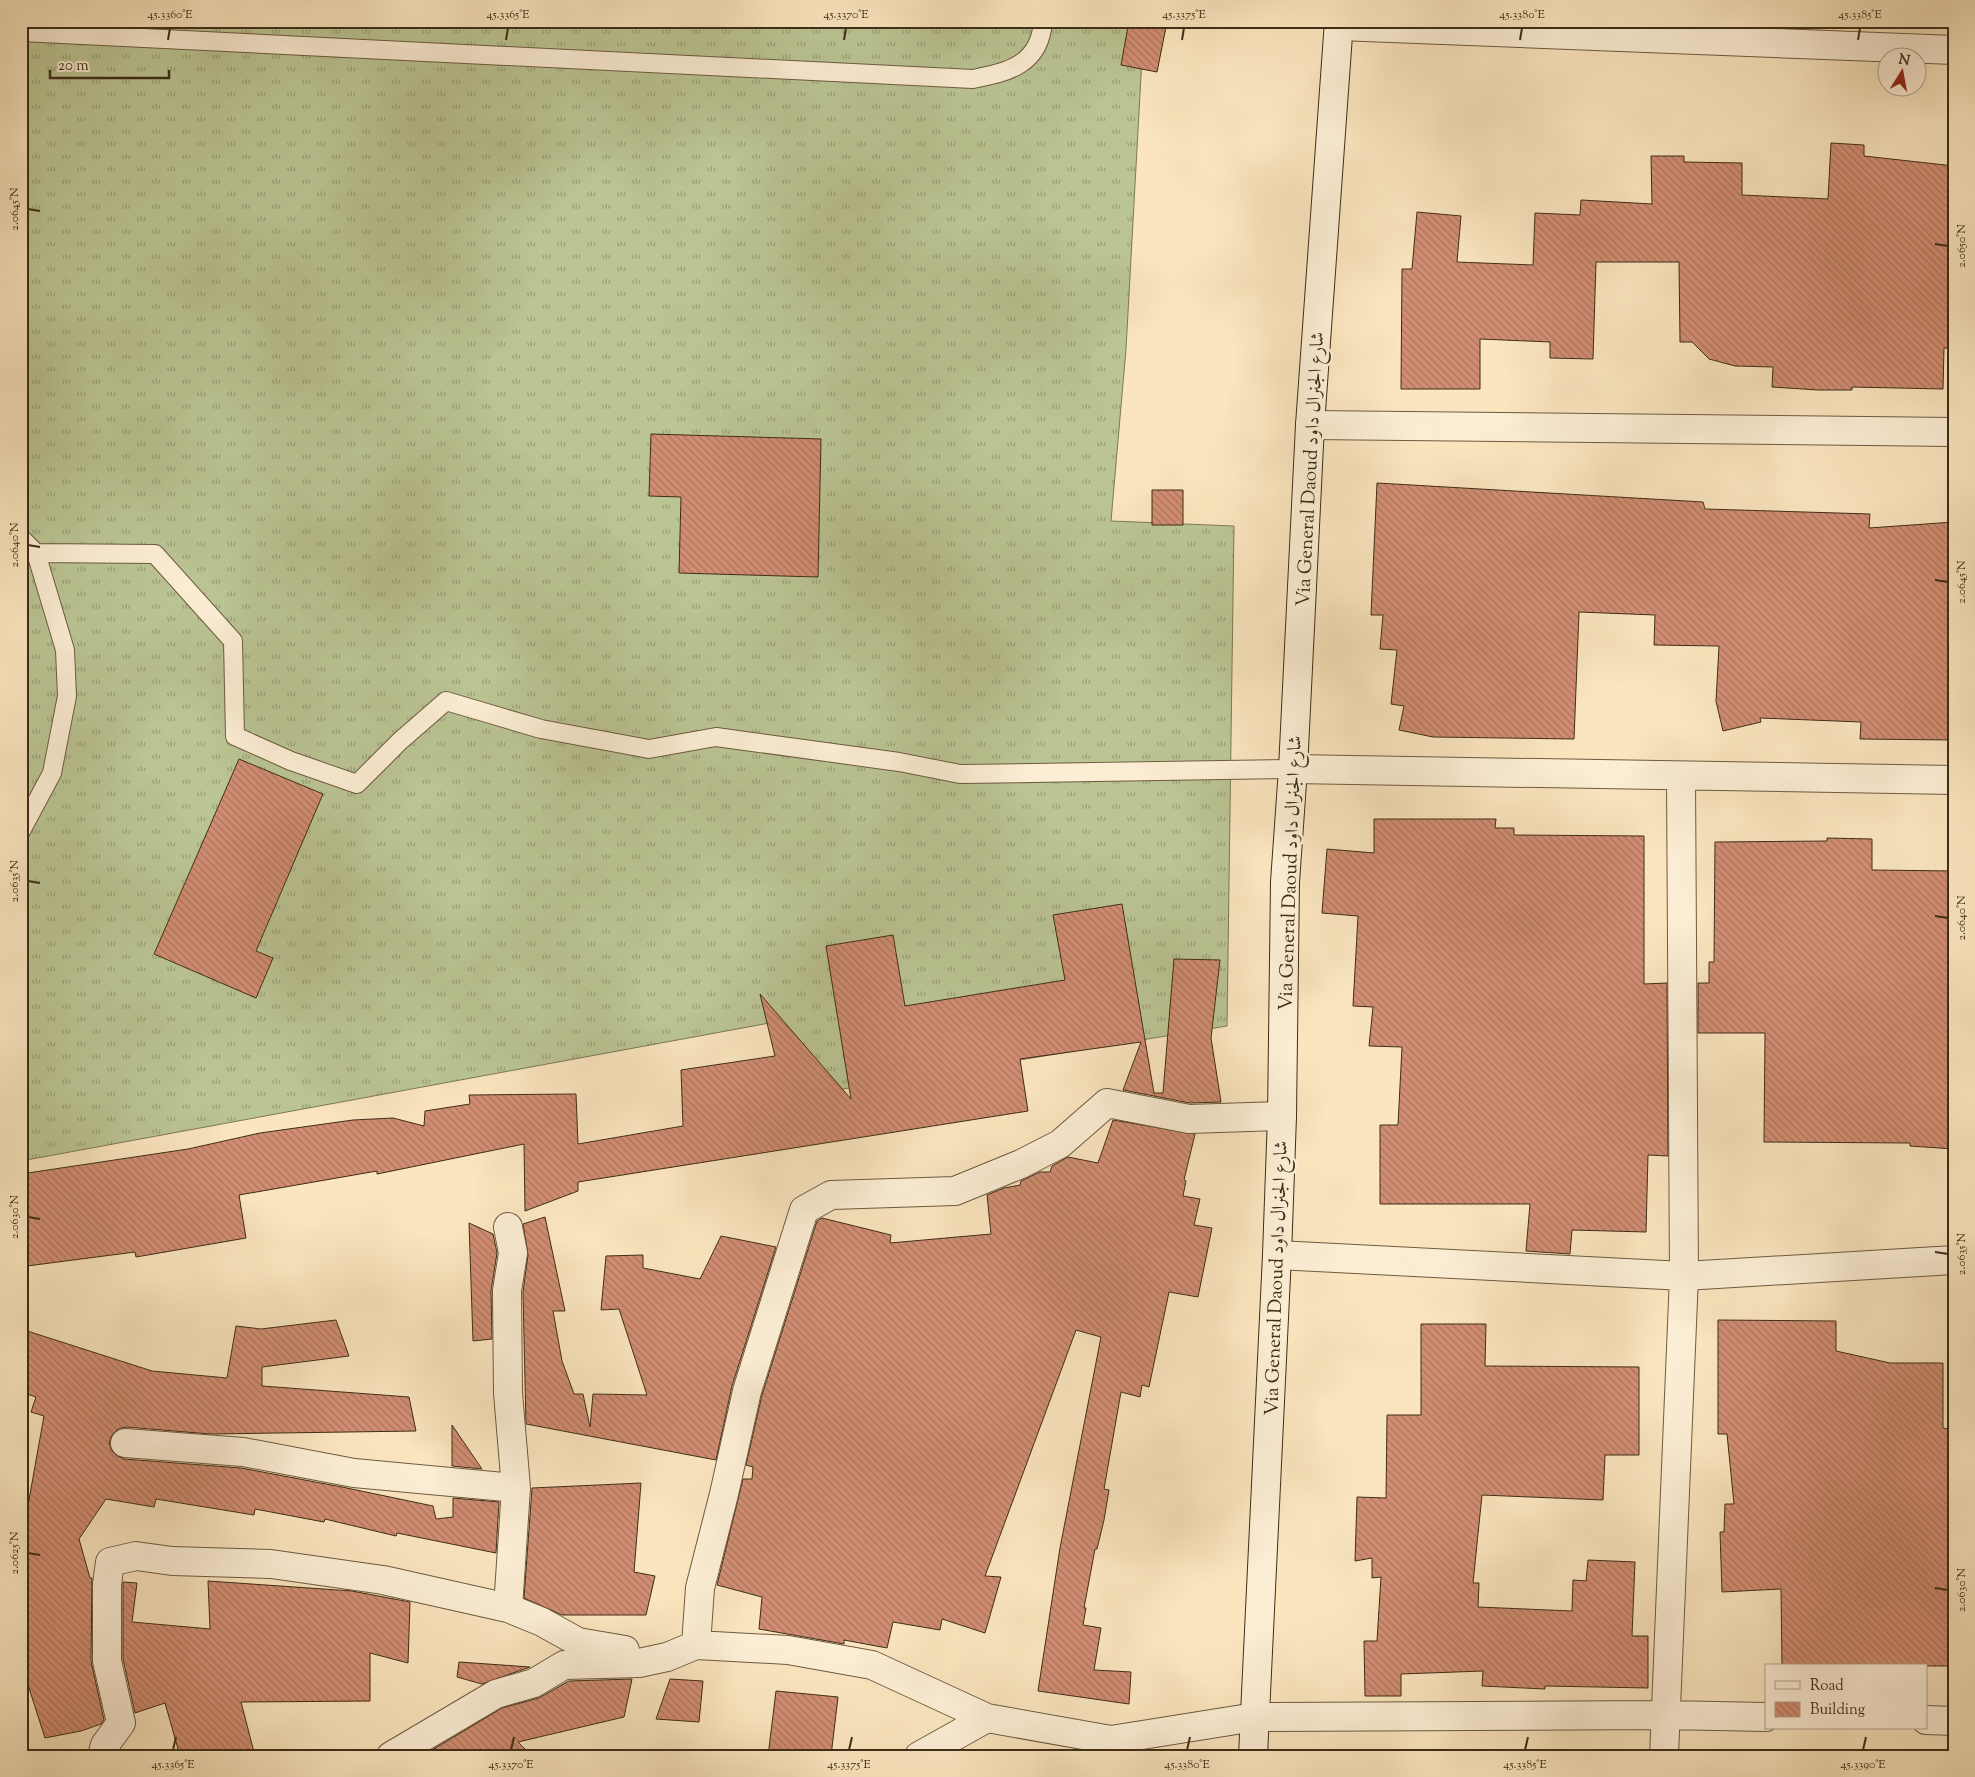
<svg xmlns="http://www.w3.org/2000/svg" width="1975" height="1777" viewBox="0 0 1975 1777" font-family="'Sorts Mill Goudy',Amiri,serif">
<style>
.grass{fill:url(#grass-tufts);stroke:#7c7955}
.building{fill:url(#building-back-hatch);stroke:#3e2d16}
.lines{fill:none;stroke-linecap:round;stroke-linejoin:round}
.lane-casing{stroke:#6d5b40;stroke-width:20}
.street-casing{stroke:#6d5b40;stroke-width:30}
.secondary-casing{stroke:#3e2d16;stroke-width:30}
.lane{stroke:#fceed5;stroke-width:18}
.street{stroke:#fceed5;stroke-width:28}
.secondary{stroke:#fceed5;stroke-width:28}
.ticks{fill:none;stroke:#3e2d16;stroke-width:2}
.labels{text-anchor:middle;stroke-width:5;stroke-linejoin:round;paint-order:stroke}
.street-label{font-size:19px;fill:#3e2d16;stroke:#fceed5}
.neatline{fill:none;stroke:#3e2d16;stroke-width:2}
.ticks-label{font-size:12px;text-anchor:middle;fill:#3e2d16}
</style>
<defs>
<pattern id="grass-tufts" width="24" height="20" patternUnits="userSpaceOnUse" patternTransform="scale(1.25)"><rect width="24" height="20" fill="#bbc594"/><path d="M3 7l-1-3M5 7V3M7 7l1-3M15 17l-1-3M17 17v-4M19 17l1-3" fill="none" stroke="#99a078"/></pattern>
<pattern id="building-back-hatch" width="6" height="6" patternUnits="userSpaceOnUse" patternTransform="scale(1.25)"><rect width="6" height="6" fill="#d28e73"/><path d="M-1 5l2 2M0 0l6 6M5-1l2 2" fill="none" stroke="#ac745d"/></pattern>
</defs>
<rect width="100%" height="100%" fill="#fae5be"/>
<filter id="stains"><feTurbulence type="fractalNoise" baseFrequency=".004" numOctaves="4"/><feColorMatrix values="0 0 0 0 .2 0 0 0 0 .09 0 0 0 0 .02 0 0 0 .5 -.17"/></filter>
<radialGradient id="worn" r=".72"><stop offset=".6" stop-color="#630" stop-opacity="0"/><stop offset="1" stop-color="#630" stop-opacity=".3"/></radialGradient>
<path class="grass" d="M21 21H1144L1126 349 1111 521 1234 526 1227 1026 788 1098 775 1022 21 1161Z"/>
<path class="building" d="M1129 21 1166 27 1157 72 1121 65Z
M1831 143 1864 145V156L1954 166V348H1944L1943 389 1852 387V390H1818L1772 387 1773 367 1735 366 1709 359 1692 342H1680L1679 262H1596L1593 359 1550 358V342L1480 339V389H1401L1402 269H1412L1417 212 1461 216 1457 262 1533 265 1535 213 1580 215 1581 200 1652 204 1651 156H1684V162L1742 163V195L1828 199Z
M651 434 821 439 818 577 679 573 681 497 649 496Z
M1377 483 1703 502 1705 509 1870 514 1869 528 1954 522V740L1860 739 1861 722 1760 718 1761 722 1723 731 1716 701 1719 646 1654 645 1655 615 1579 612 1574 739 1433 737 1399 730 1404 706 1391 704 1397 650 1380 649 1383 615H1371Z
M1152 490H1183V525H1152Z
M239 759 323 794 256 951 273 958 256 998 154 954Z
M1374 819H1496L1495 828H1514V835L1644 836V984L1667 983 1668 1156 1648 1155 1646 1232 1572 1230 1570 1254 1526 1251 1530 1204H1380V1125H1398L1402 1047 1369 1046 1373 1007 1353 1006 1358 916 1322 913 1327 849 1374 853Z
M1827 838 1872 839V870L1954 871V1149L1910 1146V1143L1764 1142 1765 1033H1698V983H1709V962H1714L1715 842 1827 841Z
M1122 904 1154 1093H1163L1174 959 1220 960 1211 1038 1221 1102 1190 1103 1123 1090 1141 1042 1020 1059 1028 1111 578 1182V1191L525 1211 524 1144 377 1174V1171L239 1195 246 1238 136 1257 135 1252 27 1266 21 1225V1174L188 1149 260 1133 353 1120 393 1118 424 1126 425 1111 470 1104 469 1095 576 1094 578 1144 683 1126 681 1070 775 1056 760 994 851 1099 826 946 893 935 905 1006 1065 980 1053 915Z
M1113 1120 1195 1134 1184 1180 1186 1181 1183 1196 1200 1199 1194 1225 1212 1228 1198 1297 1169 1292 1149 1387 1142 1385 1140 1397 1121 1392 1104 1489 1109 1490 1104 1520 1097 1549H1095L1084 1608H1086L1083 1625 1101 1628 1094 1670 1131 1672 1129 1704 1038 1691 1060 1548 1101 1337 1076 1330 985 1576 1001 1577 985 1633 942 1619 940 1630 893 1622 887 1648 844 1640V1644L759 1629 762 1597 717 1585 743 1479H752L753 1467 746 1465 762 1395 817 1221 822 1218 891 1235 890 1243 991 1234 987 1195 1004 1188 1020 1185 1021 1181 1040 1172H1050L1052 1166 1068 1157 1098 1163Z
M545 1217 565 1311H553L562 1361 574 1394H583L590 1427 593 1394 647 1395 619 1309 601 1310 606 1256 643 1255V1268L700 1279 721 1236 776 1247 732 1386 716 1460 526 1424 523 1292 528 1255 523 1224Z
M469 1223 493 1234 497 1253 491 1291 492 1339 473 1341Z
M336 1320 349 1356 262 1367V1386L409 1397 416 1431 210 1434 126 1427 118 1429 112 1435 109 1442 111 1450 117 1456 124 1459 241 1468 342 1487 433 1506 436 1519 453 1517V1498L499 1502 496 1553 397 1533 396 1536 325 1519 324 1522 255 1509 254 1515 156 1499 154 1507 106 1499 79 1539 90 1578H92L91 1661 104 1720 101 1724 81 1731 45 1738 21 1663V1626L24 1625 22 1539 44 1416 31 1412 36 1397 21 1392V1329L152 1371 227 1378 236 1326 261 1329Z
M1718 1320 1836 1321V1351L1890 1363H1943V1428L1954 1430V1666H1782L1781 1589 1722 1592 1720 1532H1724L1725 1504H1734L1727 1434H1718Z
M1421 1324H1486L1485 1366 1639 1367V1455H1605L1603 1500 1482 1495 1473 1583H1479L1478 1607 1572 1611 1573 1580 1586 1581 1588 1560 1635 1562 1632 1636H1648V1688L1545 1686V1689L1482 1686 1483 1671 1401 1674V1696H1365L1364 1641H1377L1381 1577 1372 1578V1558L1355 1561 1357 1497 1386 1498 1387 1415H1421Z
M452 1425 482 1469 452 1466Z
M641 1483 634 1572 655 1576 646 1615H562L524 1598 532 1488Z
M208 1581 352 1591 410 1602 408 1663 370 1653V1701L241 1702 255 1756H180L165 1703 135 1713 123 1659V1582L137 1583 132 1622 210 1629Z
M459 1662 530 1667 482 1684 457 1677Z
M632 1679 624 1717 518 1742 532 1756H422L502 1708 539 1698 569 1681Z
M670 1679 703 1681 699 1722 656 1719Z
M776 1691 838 1697 831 1756H768Z"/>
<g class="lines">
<g class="lane-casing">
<path id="lane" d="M21 32 973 79C1008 72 1040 65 1043 21
M21 538 36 553 65 650 67 696 52 773 21 831
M36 553 155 554 233 641 235 736 291 761 357 784 400 741 446 701 541 729 649 749 716 737 899 762 960 774 1293 769"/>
</g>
<g class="street-casing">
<path id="street" d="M1339 26 1954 50
M1310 425 1954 432
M1293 769 1954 780
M508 1227 513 1253 507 1291 508 1393 516 1488 508 1608
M1277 1255 1684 1276 1954 1260
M125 1443 243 1452 354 1473 516 1488
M696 1645 700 1588 724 1494 747 1391 804 1210 831 1195 955 1191 1021 1164 1060 1144 1107 1103 1189 1119 1282 1116
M1926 1720 1954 1721
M102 1756 105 1745 121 1723 107 1661V1584L110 1562 136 1556 172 1561 271 1564 383 1580 508 1608 542 1622 578 1642 625 1650
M391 1756 496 1694 534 1683 564 1665 639 1663 667 1657 696 1645 788 1650 872 1665 987 1718 1111 1740 1255 1717 1666 1715 1766 1717
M919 1756 987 1718
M1664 1756 1684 1276 1681 776"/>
</g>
<g class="secondary-casing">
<path id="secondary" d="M1253 1756 1277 1255 1282 1116 1285 882 1293 769 1310 425 1339 21"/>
</g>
<use href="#lane" class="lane"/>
<use href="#street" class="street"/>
<use href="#secondary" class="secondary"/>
</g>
<path class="ticks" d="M168 40 170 28M506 40 508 28M844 40 846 28M1182 40 1184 28M1520 40 1522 28M1858 40 1860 28M28 209 40 211M1935 244 1948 246M28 545 40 547M1935 580 1948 582M28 881 40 883M1935 916 1948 918M28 1217 40 1219M1935 1252 1948 1254M28 1553 40 1555M1935 1588 1948 1590M173 1750 176 1737M511 1750 514 1737M849 1750 852 1737M1187 1750 1190 1737M1525 1750 1528 1737M1863 1750 1866 1737"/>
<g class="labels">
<g class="street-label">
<text transform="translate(1309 469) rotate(-87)" y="7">Via General Daoud شارع الجنرال داود</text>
<text transform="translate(1289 873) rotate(-88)" y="7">Via General Daoud شارع الجنرال داود</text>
<text transform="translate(1275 1278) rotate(-88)" y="7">Via General Daoud شارع الجنرال داود</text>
</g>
</g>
<rect width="1975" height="1777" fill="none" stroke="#fae5be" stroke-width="55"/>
<rect x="1765" y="1664" width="162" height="65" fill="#fceed5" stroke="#b0a189"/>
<rect x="1775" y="1681" width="25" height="8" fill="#fceed5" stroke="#b0a189"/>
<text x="1810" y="1690" font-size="15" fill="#3e2d16">Road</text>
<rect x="1775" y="1702" width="25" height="15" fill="url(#building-back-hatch)" stroke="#b0a189"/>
<text x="1810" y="1714" font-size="15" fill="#3e2d16">Building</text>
<g transform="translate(1902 72) rotate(11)"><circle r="24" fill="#fceed5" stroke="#b0a189"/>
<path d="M0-4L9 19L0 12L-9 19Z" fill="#8f2418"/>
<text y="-8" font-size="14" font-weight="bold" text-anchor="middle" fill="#3e2d16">N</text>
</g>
<path d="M50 70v8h119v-8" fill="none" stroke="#3e2d16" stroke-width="2.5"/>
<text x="58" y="70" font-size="15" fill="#3e2d16" stroke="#fceed5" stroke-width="4" paint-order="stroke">20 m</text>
<rect x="28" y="28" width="1920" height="1722" class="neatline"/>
<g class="ticks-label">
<text x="170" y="18">45.3360°E</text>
<text x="508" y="18">45.3365°E</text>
<text x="846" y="18">45.3370°E</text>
<text x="1184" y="18">45.3375°E</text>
<text x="1522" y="18">45.3380°E</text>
<text x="1860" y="18">45.3385°E</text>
<text transform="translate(14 209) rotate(-90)" y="4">2.0645°N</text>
<text transform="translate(1961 246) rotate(-90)" y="4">2.0650°N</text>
<text transform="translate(14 545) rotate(-90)" y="4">2.0640°N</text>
<text transform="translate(1961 582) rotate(-90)" y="4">2.0645°N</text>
<text transform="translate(14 881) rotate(-90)" y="4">2.0635°N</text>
<text transform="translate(1961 918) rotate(-90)" y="4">2.0640°N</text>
<text transform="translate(14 1217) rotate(-90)" y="4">2.0630°N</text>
<text transform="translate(1961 1254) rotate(-90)" y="4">2.0635°N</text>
<text transform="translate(14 1553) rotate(-90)" y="4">2.0625°N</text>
<text transform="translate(1961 1590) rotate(-90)" y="4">2.0630°N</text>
<text x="173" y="1768">45.3365°E</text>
<text x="511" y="1768">45.3370°E</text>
<text x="849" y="1768">45.3375°E</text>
<text x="1187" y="1768">45.3380°E</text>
<text x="1525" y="1768">45.3385°E</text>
<text x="1863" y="1768">45.3390°E</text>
</g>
<rect width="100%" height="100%" filter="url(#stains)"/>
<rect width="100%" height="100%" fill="url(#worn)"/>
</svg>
